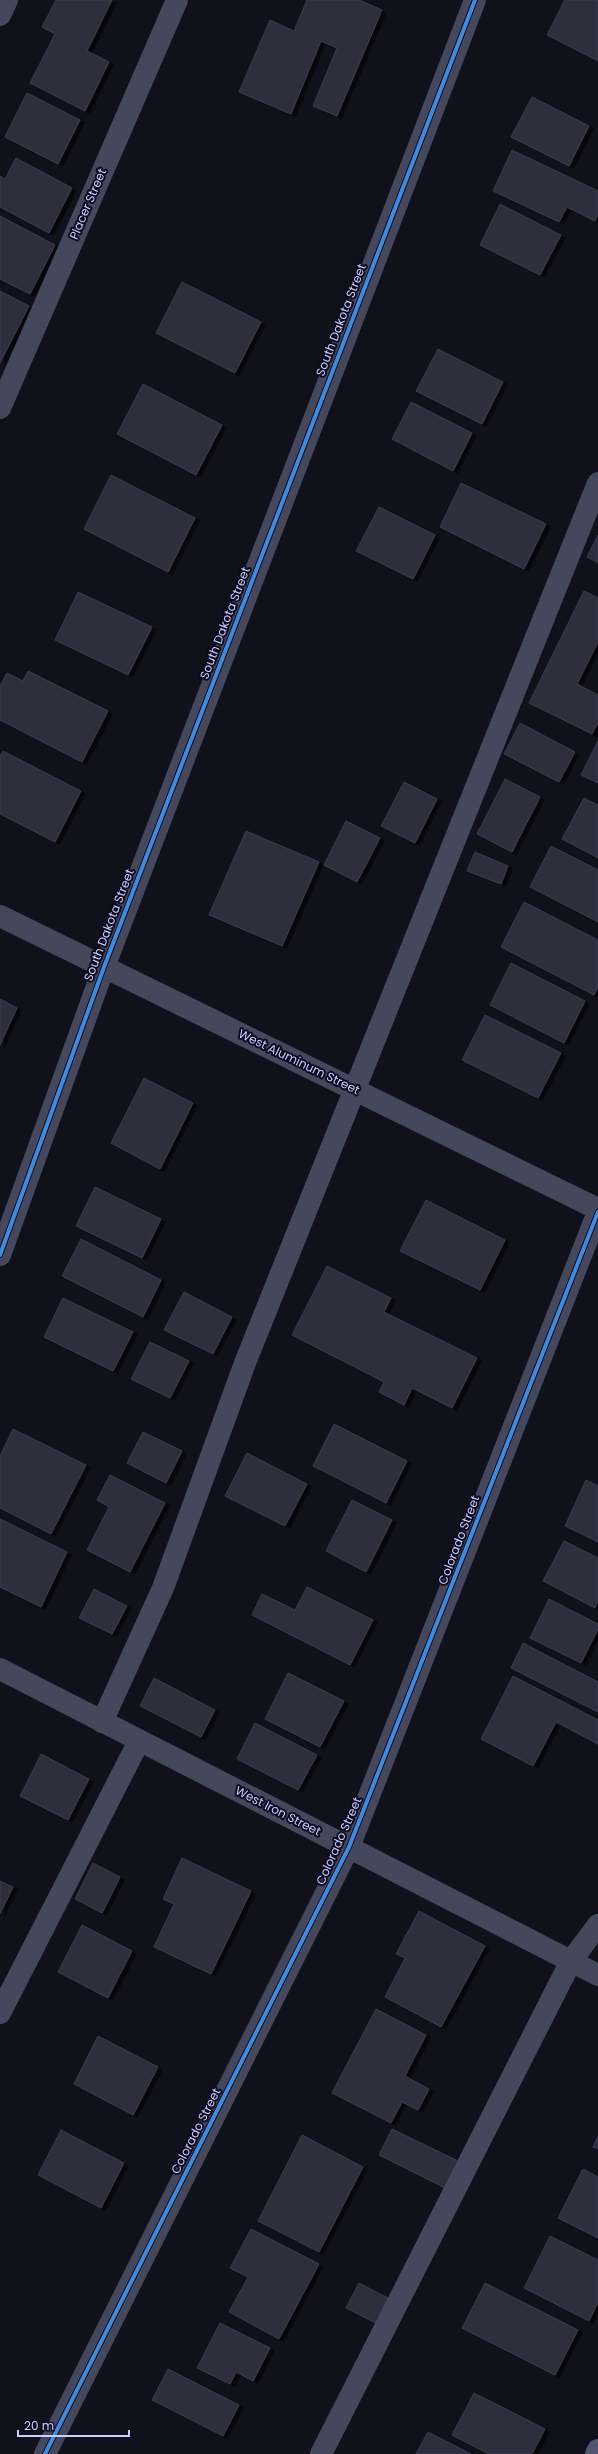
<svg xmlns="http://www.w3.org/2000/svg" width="598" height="2454" viewBox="0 0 598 2454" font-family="Poppins,sans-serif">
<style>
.building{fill:#2e2f3e;stroke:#3c3b50;filter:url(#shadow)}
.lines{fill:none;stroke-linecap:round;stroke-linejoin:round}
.service{stroke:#45475d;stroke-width:22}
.minor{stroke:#45475d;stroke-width:22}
.secondary{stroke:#525570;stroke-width:22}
.cycleway-casing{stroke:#0d0c21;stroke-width:6}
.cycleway{stroke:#408adc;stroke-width:4}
.labels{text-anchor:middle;stroke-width:4;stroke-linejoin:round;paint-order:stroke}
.street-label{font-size:12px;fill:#cccdff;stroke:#0d0c21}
</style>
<defs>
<filter id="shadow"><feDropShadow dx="4.5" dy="2.5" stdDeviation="0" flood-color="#0009"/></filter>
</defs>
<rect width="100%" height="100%" fill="#11111c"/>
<path class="building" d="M56 0H112L87 51 109 62 85 111 30 83 55 34 42 27Z
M307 0H359L382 10 337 116 313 106 337 48 321 41 291 114 239 92 270 20 294 31Z
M565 0H598V61L547 35Z
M27 93 80 120 58 164 5 137Z
M532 97 589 126 569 166 511 137Z
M512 150 598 191V214L595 221 567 207 559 222 493 191Z
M16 158 72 188 49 233 0 207V176L5 179Z
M500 204 561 235 540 275 480 245Z
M0 216 55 245 30 294 0 279Z
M182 282 261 322 235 373 156 333Z
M0 291 29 306 0 363Z
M438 349 503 382 482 424 416 391Z
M143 384 222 425 196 475 117 434Z
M411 402 472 433 453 471 392 439Z
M111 475 195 518 168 572 84 529Z
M461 483 546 524 524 569 440 527Z
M379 507 435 535 413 579 356 551Z
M598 535V563L587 557Z
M584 591 598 598V642L577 684 598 695V723L592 734 529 703Z
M78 592 152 627 128 675 55 640Z
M28 671 108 711 82 762 0 720V686L7 673 23 681Z
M520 723 575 752 559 782 504 754Z
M598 741V783L581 775Z
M3 751 81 791 55 842 0 814V756Z
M505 779 540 797 512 852 477 834Z
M404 782 437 799 415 843 381 826Z
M584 798 598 805V858L562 839Z
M346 821 380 838 357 882 324 865Z
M246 831 319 862 282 946 209 915Z
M551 846 598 870V922L530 887Z
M475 852 508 866 501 884 467 871Z
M524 902 598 940V987L594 995 501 947Z
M511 963 585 1001 564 1043 490 1005Z
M0 999 17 1008 0 1045Z
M485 1015 561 1053 538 1098 462 1060Z
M144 1078 193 1103 160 1169 111 1143Z
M95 1187 161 1219 142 1258 76 1226Z
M426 1200 505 1240 480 1290 400 1251Z
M81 1239 161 1280 143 1317 62 1276Z
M327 1266 391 1298 384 1312 477 1358 452 1408 412 1388 404 1405 379 1392 384 1382 292 1335Z
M184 1292 232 1317 213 1354 164 1330Z
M63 1298 133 1332 113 1371 44 1337Z
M150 1342 189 1361 170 1398 131 1379Z
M334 1424 407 1461 386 1503 313 1466Z
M13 1429 86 1465 51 1534 0 1508V1456Z
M143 1432 182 1451 166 1483 127 1463Z
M247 1453 307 1484 285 1526 225 1496Z
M110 1475 165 1503 130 1572 87 1550 109 1507 97 1500Z
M586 1480 598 1486V1542L565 1526Z
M352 1500 392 1520 366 1572 326 1551Z
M0 1519 67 1552 41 1607 0 1587Z
M564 1541 598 1558V1601L595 1608 543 1581Z
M307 1587 373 1620 350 1665 252 1615 262 1594 295 1610Z
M94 1589 127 1606 112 1634 79 1618Z
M549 1599 598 1624V1629L581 1663 530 1638Z
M523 1643 598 1682V1712L511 1668Z
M288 1673 344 1701 320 1747 265 1719Z
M513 1676 598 1720V1744L556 1722 533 1766 481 1739Z
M154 1678 215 1710 201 1737 140 1706Z
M255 1723 317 1755 298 1790 237 1759Z
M41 1754 89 1779 68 1820 20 1796Z
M182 1858 251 1891 211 1974 154 1947 174 1904 163 1899Z
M93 1863 120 1877 102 1913 75 1899Z
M0 1881 13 1887 0 1914Z
M419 1911 485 1946 441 2027 385 1997 405 1958 396 1954Z
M82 1925 132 1951 108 1998 58 1972Z
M376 2009 426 2035 405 2076 429 2089 418 2110 402 2102 391 2123 332 2093Z
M98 2036 158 2067 133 2115 74 2084Z
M392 2129 460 2162 447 2189 379 2155Z
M61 2130 124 2163 101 2208 38 2175Z
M302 2135 363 2167 319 2252 258 2221Z
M598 2136V2149L593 2147Z
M583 2169 598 2177V2238L558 2218Z
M251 2229 319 2264 279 2339 229 2312 248 2277 230 2268Z
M550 2236 598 2260V2302L589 2321 524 2288Z
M359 2283 388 2298 376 2323 346 2308Z
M485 2283 578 2330 555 2375 462 2328Z
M220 2323 270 2348 253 2381 236 2372 230 2384 197 2368Z
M168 2369 239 2405 223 2436 152 2400Z
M474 2393 545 2429 532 2454H489L452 2435Z
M428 2432 471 2454H416Z"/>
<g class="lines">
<path class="service" d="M0 15 7 0
M102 1722 163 1588 245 1363 598 483
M0 2013 139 1741
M321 2454 571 1961 598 1925"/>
<path class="minor" d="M0 408 177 0
M0 916 598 1209
M0 1255 104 967 475 0
M0 1669 598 1975
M45 2454 349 1847 598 1212"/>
<path class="secondary" d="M596 2454 598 2450"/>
<g class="cycleway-casing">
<path id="cycleway" d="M0 1255 104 967 475 0
M45 2454 349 1847 598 1212"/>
</g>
<use href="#cycleway" class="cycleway"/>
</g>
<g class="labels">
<g class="street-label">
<text transform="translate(88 204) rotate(-67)" y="4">Placer Street</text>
<text transform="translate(341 320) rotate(-69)" y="4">South Dakota Street</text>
<text transform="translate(225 623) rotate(-69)" y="4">South Dakota Street</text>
<text transform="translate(109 925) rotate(-69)" y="4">South Dakota Street</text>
<text transform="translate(299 1062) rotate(26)" y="4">West Aluminum Street</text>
<text transform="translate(459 1540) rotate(-69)" y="4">Colorado Street</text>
<text transform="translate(278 1811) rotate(27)" y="4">West Iron Street</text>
<text transform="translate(339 1841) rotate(-66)" y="4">Colorado Street</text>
<text transform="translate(196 2131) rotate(-63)" y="4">Colorado Street</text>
</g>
</g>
<path d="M18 2430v6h111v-6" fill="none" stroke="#cccdff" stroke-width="2"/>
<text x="24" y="2430" font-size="12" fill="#cccdff" stroke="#0d0c21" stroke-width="3" paint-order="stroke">20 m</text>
</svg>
